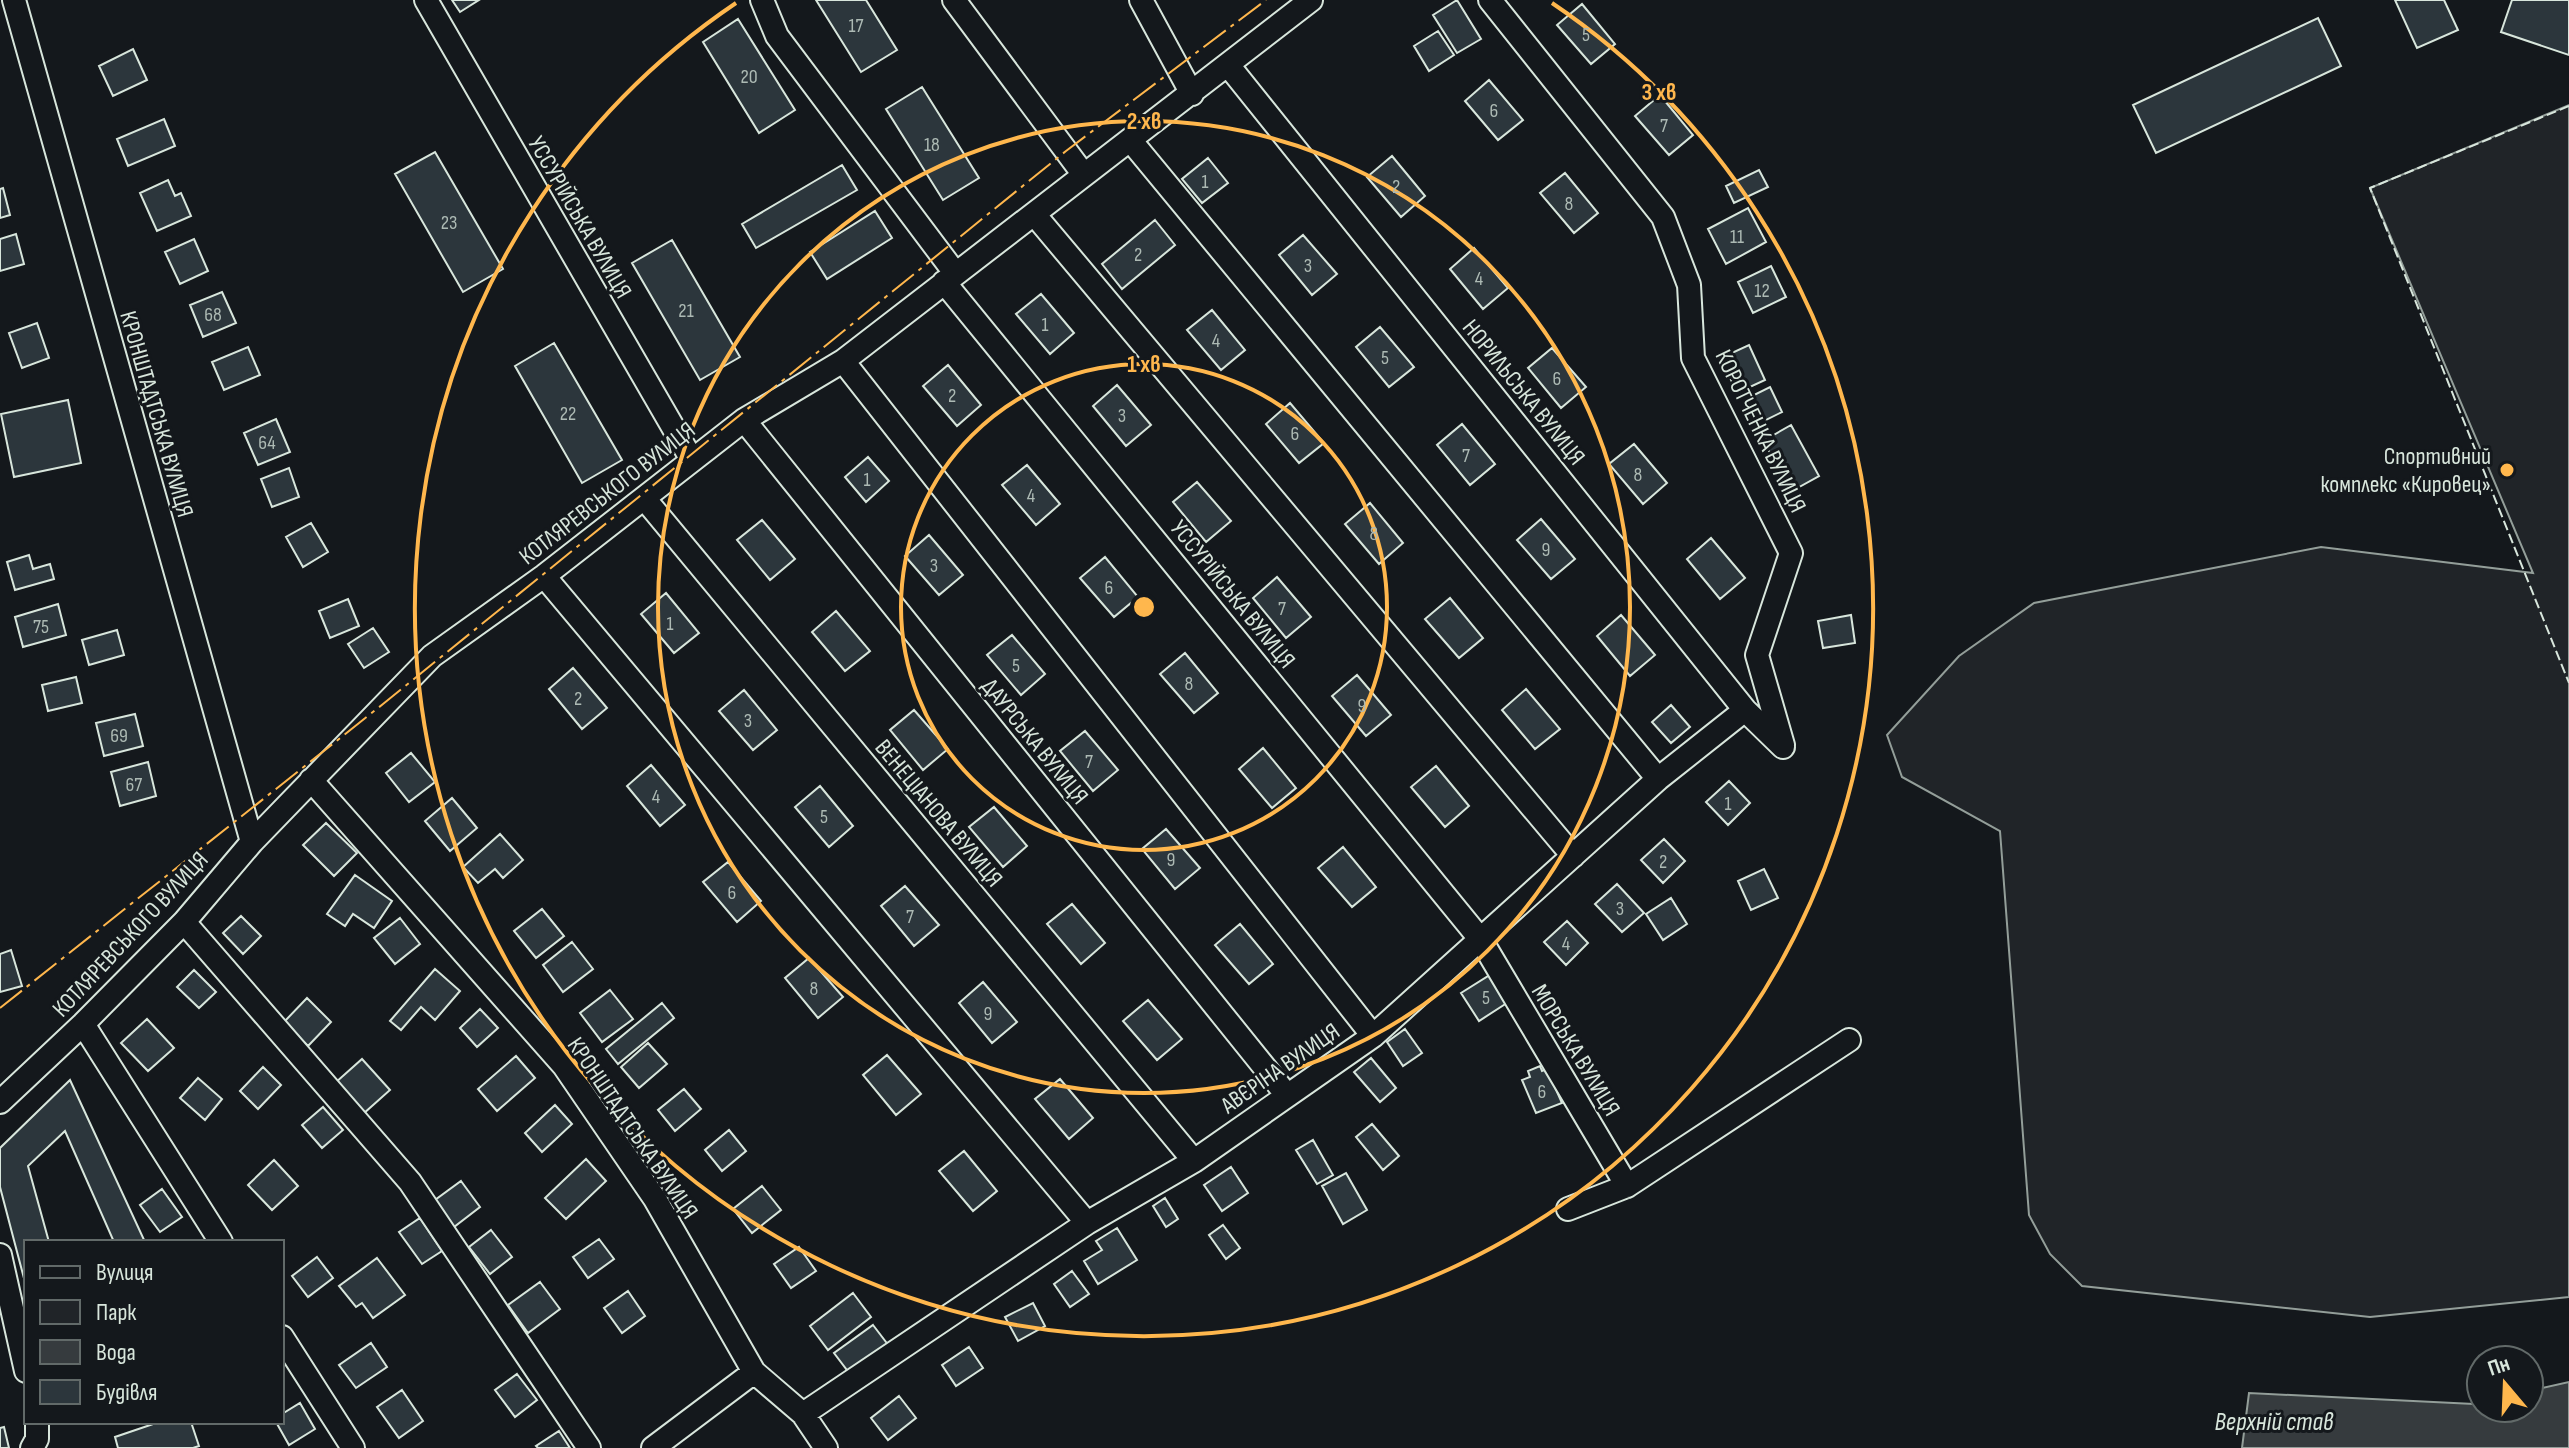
<svg xmlns="http://www.w3.org/2000/svg" width="2569" height="1448" viewBox="0 0 2569 1448" font-family="'Sofia Sans Condensed',sans-serif">
<style>
.green{fill:#202428;stroke:#939e99;stroke-width:2}
.water{fill:#363b3e;stroke:#939e99;stroke-width:2}
.building{fill:#2c363c;stroke:#d8e6dc;stroke-width:2}
.lines{fill:none;stroke-linecap:round;stroke-linejoin:round}
.minor-casing{stroke:#d8e6dc;stroke-width:26}
.minor{stroke:#14181c;stroke-width:22}
.fence{stroke:#d8e6dc;stroke-width:2;stroke-dasharray:10 4;stroke-linecap:butt}
.power{stroke:#ffb74d;stroke-width:2;stroke-dasharray:28 6 4 6;stroke-linecap:butt}
.ring{fill:none;stroke:#ffb74d;stroke-width:4}
.poi-dot{fill:#ffb74d;stroke:#14181c;stroke-width:3}
.labels{text-anchor:middle;stroke-width:6;stroke-linejoin:round;paint-order:stroke}
.number-label{font-size:20px;fill:#adbab4}
.street-label{font-size:24px;fill:#d8e6dc;stroke:#14181c}
.poi-label{font-size:24px;fill:#d8e6dc;stroke:#14181c;text-anchor:end}
.water-label{font-size:26px;font-style:italic;fill:#d8e6dc;stroke:#14181c}
.centre{fill:#ffb74d;stroke:#14181c;stroke-width:4}
.ring-label{font-size:24px;text-anchor:middle;font-weight:bold;fill:#ffb74d;stroke:#14181c;stroke-width:6;stroke-linejoin:round;paint-order:stroke}
</style>
<rect width="100%" height="100%" fill="#14181c"/>
<path class="green" d="M2569 105V1297L2370 1317 2082 1286 2050 1254 2029 1215 2000 831 1902 777 1887 735 1959 656 2034 603 2321 547 2533 573 2370 188Z"/>
<path class="water" d="M2569 1382V1448H2242L2249 1393 2474 1404 2481 1402V1408H2529V1391Z"/>
<path class="building" d="M452 0H479L460 12Z
M816 0H866L897 50 861 72Z
M1457 0 1481 39 1457 53 1433 15Z
M2395 0H2444L2458 30 2417 48Z
M2512 0H2569V55L2501 32Z
M1582 4 1615 44 1591 64 1557 25Z
M2318 18 2341 66 2156 153 2133 105Z
M738 19 795 110 759 133 703 42Z
M1438 31 1454 55 1429 71 1414 46Z
M133 49 147 80 113 96 99 66Z
M1489 80 1523 120 1498 140 1465 101Z
M922 87 979 178 943 200 886 109Z
M1660 95 1693 135 1669 155 1635 116Z
M164 119 175 146 128 166 117 139Z
M435 152 503 269 463 292 395 174Z
M1392 156 1425 196 1401 217 1367 177Z
M1208 158 1228 183 1202 203 1182 179Z
M842 165 857 190 756 248 742 224Z
M1759 170 1768 187 1734 203 1726 186Z
M1565 173 1598 213 1574 233 1540 193Z
M168 180 175 196 181 193 191 216 157 231 140 193Z
M3 188 10 215 0 218V189Z
M1748 208 1766 242 1726 264 1708 229Z
M875 211 892 238 827 279 810 252Z
M1155 220 1175 245 1122 289 1102 264Z
M16 234 24 264 0 271V239Z
M1303 235 1337 274 1312 295 1279 255Z
M194 239 208 271 180 284 165 252Z
M672 240 740 357 700 380 632 263Z
M1474 248 1508 288 1483 309 1450 269Z
M1771 266 1786 297 1753 313 1738 282Z
M222 292 236 323 203 337 190 305Z
M1041 294 1074 333 1050 354 1016 314Z
M1212 310 1245 350 1221 370 1187 330Z
M37 323 49 358 22 368 9 333Z
M1380 327 1414 367 1389 387 1356 347Z
M554 343 622 460 582 483 515 366Z
M1749 345 1765 380 1737 393 1721 358Z
M248 347 260 375 224 390 212 362Z
M1552 348 1586 387 1561 408 1528 368Z
M948 365 981 405 957 426 923 386Z
M1117 385 1151 425 1126 446 1093 406Z
M1770 387 1782 412 1758 424 1746 399Z
M68 400 81 463 14 477 1 414Z
M1290 403 1324 443 1299 463 1266 424Z
M276 419 290 452 258 465 244 433Z
M1462 424 1495 464 1470 485 1437 445Z
M1791 425 1819 476 1792 491 1763 441Z
M1634 444 1667 483 1643 504 1609 464Z
M868 457 889 481 866 502 845 477Z
M1027 465 1060 504 1036 525 1002 485Z
M289 468 299 497 272 507 261 479Z
M1197 482 1231 521 1206 542 1173 502Z
M1370 503 1403 543 1379 564 1345 524Z
M1541 519 1575 559 1551 579 1517 540Z
M762 520 795 559 770 580 737 540Z
M311 523 328 552 303 567 286 537Z
M929 535 963 575 939 595 905 556Z
M1711 538 1745 578 1720 599 1687 559Z
M29 555 33 569 50 564 54 579 15 590 7 562Z
M1105 557 1138 597 1114 617 1080 578Z
M1277 577 1311 617 1286 638 1253 598Z
M666 593 699 633 674 653 641 614Z
M1450 598 1483 638 1459 658 1425 619Z
M348 599 359 626 330 638 319 611Z
M58 604 66 635 23 647 15 617Z
M836 611 870 651 845 671 812 632Z
M1621 615 1655 655 1630 676 1597 636Z
M1851 615 1855 643 1823 648 1818 621Z
M373 628 389 652 364 668 348 644Z
M117 630 124 655 89 665 82 640Z
M1012 635 1045 674 1021 695 987 655Z
M1185 653 1218 693 1194 713 1160 674Z
M573 668 607 708 582 729 549 689Z
M1357 675 1391 715 1366 736 1332 696Z
M76 677 82 703 48 711 42 685Z
M1526 689 1560 729 1535 749 1502 710Z
M744 690 777 730 753 750 719 711Z
M1671 705 1690 727 1671 743 1652 722Z
M914 710 948 749 923 770 890 730Z
M135 714 143 746 104 756 96 723Z
M1085 731 1118 770 1093 791 1060 751Z
M1263 748 1296 788 1272 808 1239 769Z
M411 753 435 782 409 802 386 773Z
M148 762 156 796 120 806 111 772Z
M651 765 685 805 660 826 627 786Z
M1436 766 1469 806 1445 827 1411 787Z
M1729 781 1750 803 1728 825 1706 802Z
M820 786 853 826 829 847 795 807Z
M452 798 477 828 450 851 425 821Z
M994 807 1027 846 1003 867 969 827Z
M326 823 357 853 334 876 303 845Z
M1166 829 1200 868 1175 889 1142 849Z
M500 834 523 860 503 878 495 869 478 883 463 867Z
M1664 839 1685 861 1663 883 1641 860Z
M1343 847 1376 887 1352 907 1318 868Z
M728 862 761 901 737 922 703 882Z
M1764 869 1778 898 1751 910 1738 881Z
M355 875 392 901 374 928 353 914 345 926 327 914Z
M1617 884 1644 913 1622 932 1595 904Z
M905 886 939 925 914 946 881 906Z
M1671 898 1687 924 1663 940 1646 914Z
M1072 904 1105 943 1081 964 1047 924Z
M542 909 564 936 536 958 514 931Z
M241 916 261 936 243 954 223 933Z
M400 918 420 944 395 964 374 938Z
M1567 921 1588 943 1566 965 1544 942Z
M1240 924 1273 964 1249 984 1215 945Z
M572 942 593 969 563 992 543 965Z
M11 950 22 986 0 992V954Z
M809 958 843 997 818 1018 785 978Z
M435 969 460 991 435 1020 421 1007 401 1030 390 1021Z
M194 970 216 992 199 1008 177 987Z
M1493 973 1510 1001 1479 1021 1461 993Z
M983 982 1017 1022 992 1043 959 1003Z
M610 990 633 1019 602 1042 580 1013Z
M307 998 331 1022 308 1046 284 1022Z
M1148 1000 1182 1039 1157 1060 1123 1021Z
M662 1003 674 1018 618 1064 606 1049Z
M480 1009 498 1028 477 1047 460 1028Z
M147 1019 174 1048 148 1071 121 1043Z
M1405 1029 1422 1053 1403 1066 1387 1042Z
M648 1043 667 1064 639 1088 621 1067Z
M887 1055 921 1094 896 1115 863 1075Z
M516 1056 535 1078 497 1111 478 1089Z
M1371 1058 1396 1088 1380 1102 1354 1072Z
M362 1059 390 1090 363 1114 335 1083Z
M1540 1066 1542 1071 1547 1069 1562 1103 1536 1113 1522 1080 1530 1077 1528 1071Z
M263 1067 281 1085 258 1109 240 1091Z
M198 1078 222 1099 205 1120 180 1098Z
M1060 1079 1093 1118 1069 1139 1035 1099Z
M70 1080 145 1242H114L65 1131 28 1166 49 1242H26V1286L0 1187V1148Z
M684 1089 701 1109 675 1131 658 1110Z
M555 1105 572 1124 542 1152 525 1133Z
M323 1107 343 1130 322 1148 302 1125Z
M1372 1124 1399 1156 1383 1170 1356 1137Z
M729 1130 746 1151 722 1171 705 1150Z
M1313 1140 1333 1175 1317 1184 1296 1150Z
M964 1151 997 1191 973 1211 939 1171Z
M586 1159 606 1181 566 1219 545 1198Z
M274 1160 298 1186 272 1210 248 1185Z
M1231 1167 1248 1193 1222 1211 1204 1185Z
M1346 1173 1367 1210 1343 1224 1322 1186Z
M461 1181 480 1207 454 1227 435 1200Z
M762 1186 781 1210 752 1233 733 1209Z
M162 1189 182 1217 160 1232 140 1205Z
M1165 1198 1178 1219 1166 1227 1153 1206Z
M420 1218 442 1251 422 1264 399 1232Z
M1223 1225 1240 1248 1226 1259 1209 1235Z
M1117 1228 1137 1260 1098 1284 1084 1261 1102 1250 1096 1241Z
M491 1230 512 1257 490 1274 469 1247Z
M599 1239 614 1259 588 1278 573 1257Z
M799 1247 816 1271 791 1288 774 1264Z
M317 1257 333 1278 308 1297 292 1276Z
M377 1258 405 1295 373 1318 362 1303 356 1307 339 1286Z
M1072 1271 1089 1294 1070 1307 1054 1284Z
M540 1282 560 1309 528 1333 508 1305Z
M628 1291 645 1316 622 1333 604 1308Z
M853 1293 871 1317 828 1350 810 1326Z
M1033 1303 1045 1326 1018 1341 1005 1317Z
M873 1325 889 1346 850 1374 834 1353Z
M371 1343 387 1367 356 1388 339 1365Z
M969 1347 983 1368 956 1386 942 1365Z
M517 1374 537 1400 515 1417 495 1390Z
M402 1390 423 1421 399 1438 377 1407Z
M899 1396 916 1418 888 1440 871 1418Z
M300 1403 315 1429 289 1445 276 1422H282V1414Z
M159 1422H191L199 1446 193 1448H118L115 1437Z
M4 1427 9 1448H0V1428Z
M559 1431 570 1448H538L536 1446Z"/>
<g class="lines">
<g class="minor-casing">
<path id="minor" d="M14 0 252 842
M426 0 692 460
M762 0 777 36 955 273
M954 0 1084 175
M1141 0 1192 94
M1490 0 1663 217 1689 285 1693 358 1791 553 1757 655 1783 745
M1228 65 1745 710 1783 747
M1131 141 1658 779
M1034 214 1573 856
M944 282 1481 940 1627 1186
M843 361 1373 1036
M744 420 1286 1094
M644 498 1194 1161
M544 576 1087 1223
M311 780 564 1066 655 1199 754 1372 803 1414 826 1448
M184 922 410 1182 589 1448
M83 1024 221 1242
M0 1102 83 1024 184 922 252 842 432 656 544 576 744 420 843 361 1311 0
M1568 1209 1627 1186 1849 1040
M0 1255 26 1371
M282 1337 353 1448
M803 1414 1087 1223 1194 1161 1373 1036 1658 779 1745 710
M32 1448 37 1439V1422
M653 1448 754 1372"/>
</g>
<use href="#minor" class="minor"/>
<path class="fence" d="M2569 106 2370 188 2569 683"/>
<path class="power" d="M0 1008 383 704 1066 151 1266 0"/>
</g>
<g class="ring">
<circle cx="1144" cy="607" r="243"/>
<circle cx="1144" cy="607" r="486"/>
<path d="M1552 3A729 729 0 1 1 736 3"/>
</g>
<circle class="poi-dot" cx="2507" cy="470" r="8"/>
<g class="labels">
<g class="number-label">
<text x="856" y="32">17</text>
<text x="1586" y="41">5</text>
<text x="749" y="83">20</text>
<text x="1494" y="117">6</text>
<text x="1664" y="132">7</text>
<text x="932" y="151">18</text>
<text x="1205" y="188">1</text>
<text x="1396" y="193">2</text>
<text x="1569" y="210">8</text>
<text x="449" y="229">23</text>
<text x="1737" y="243">11</text>
<text x="1138" y="261">2</text>
<text x="1308" y="272">3</text>
<text x="1479" y="285">4</text>
<text x="1762" y="297">12</text>
<text x="686" y="317">21</text>
<text x="213" y="321">68</text>
<text x="1045" y="331">1</text>
<text x="1216" y="347">4</text>
<text x="1385" y="364">5</text>
<text x="1557" y="385">6</text>
<text x="952" y="402">2</text>
<text x="568" y="420">22</text>
<text x="1122" y="422">3</text>
<text x="1295" y="440">6</text>
<text x="267" y="449">64</text>
<text x="1466" y="462">7</text>
<text x="1638" y="481">8</text>
<text x="867" y="486">1</text>
<text x="1031" y="502">4</text>
<text x="1374" y="540">8</text>
<text x="1546" y="556">9</text>
<text x="934" y="572">3</text>
<text x="1109" y="594">6</text>
<text x="1282" y="615">7</text>
<text x="670" y="630">1</text>
<text x="41" y="633">75</text>
<text x="1016" y="672">5</text>
<text x="1189" y="690">8</text>
<text x="578" y="705">2</text>
<text x="1362" y="712">9</text>
<text x="748" y="727">3</text>
<text x="119" y="742">69</text>
<text x="1089" y="768">7</text>
<text x="134" y="791">67</text>
<text x="656" y="803">4</text>
<text x="1728" y="810">1</text>
<text x="824" y="823">5</text>
<text x="1171" y="866">9</text>
<text x="1663" y="868">2</text>
<text x="732" y="899">6</text>
<text x="1620" y="915">3</text>
<text x="910" y="923">7</text>
<text x="1566" y="950">4</text>
<text x="814" y="995">8</text>
<text x="1486" y="1004">5</text>
<text x="988" y="1020">9</text>
<text x="1542" y="1098">6</text>
</g>
<g class="street-label">
<text transform="translate(580 217) rotate(60)" y="8">УССУРІЙСЬКА ВУЛИЦЯ</text>
<text transform="translate(1524 392) rotate(51)" y="8">НОРИЛЬСЬКА ВУЛИЦЯ</text>
<text transform="translate(157 414) rotate(74)" y="8">КРОНШТАДТСЬКА ВУЛИЦЯ</text>
<text transform="translate(1761 431) rotate(64)" y="8">КОРОТЧЕНКА ВУЛИЦЯ</text>
<text transform="translate(607 493) rotate(-38)" y="8">КОТЛЯРЕВСЬКОГО ВУЛИЦЯ</text>
<text transform="translate(1233 594) rotate(51)" y="8">УССУРІЙСЬКА ВУЛИЦЯ</text>
<text transform="translate(1035 741) rotate(51)" y="8">ДАУРСЬКА ВУЛИЦЯ</text>
<text transform="translate(939 813) rotate(50)" y="8">ВЕНЕЦІАНОВА ВУЛИЦЯ</text>
<text transform="translate(130 934) rotate(-47)" y="8">КОТЛЯРЕВСЬКОГО ВУЛИЦЯ</text>
<text transform="translate(1576 1050) rotate(59)" y="8">МОРСЬКА ВУЛИЦЯ</text>
<text transform="translate(1280 1068) rotate(-35)" y="8">АВЄРІНА ВУЛИЦЯ</text>
<text transform="translate(633 1128) rotate(56)" y="8">КРОНШТАДТСЬКА ВУЛИЦЯ</text>
</g>
<g class="poi-label">
<text x="2491" y="464">Cпортивний<tspan x="2491" dy="28">комплекс «Кировец»</tspan></text>
</g>
<g class="water-label">
<text x="2274" y="1430">Верхній став</text>
</g>
</g>
<circle cx="1144" cy="607" r="12" class="centre"/>
<g class="ring-label">
<text x="1659" y="100">3 хв</text>
<text x="1144" y="129">2 хв</text>
<text x="1144" y="372">1 хв</text>
</g>
<rect x="24" y="1240" width="260" height="184" fill="#14181c" stroke="#626a69" stroke-width="2"/>
<rect x="40" y="1266" width="40" height="12" fill="#14181c" stroke="#626a69" stroke-width="2"/>
<text x="96" y="1280" font-size="24" fill="#d8e6dc">Вулиця</text>
<rect x="40" y="1300" width="40" height="24" fill="#202428" stroke="#626a69" stroke-width="2"/>
<text x="96" y="1320" font-size="24" fill="#d8e6dc">Парк</text>
<rect x="40" y="1340" width="40" height="24" fill="#363b3e" stroke="#626a69" stroke-width="2"/>
<text x="96" y="1360" font-size="24" fill="#d8e6dc">Вода</text>
<rect x="40" y="1380" width="40" height="24" fill="#2c363c" stroke="#626a69" stroke-width="2"/>
<text x="96" y="1400" font-size="24" fill="#d8e6dc">Будівля</text>
<g transform="translate(2505 1384) rotate(341)"><circle r="38" fill="#14181c" stroke="#626a69" stroke-width="2"/>
<path d="M0-6L14 30L0 20L-14 30Z" fill="#ffb74d"/>
<text y="-12" font-size="22" font-weight="bold" text-anchor="middle" fill="#d8e6dc">Пн</text>
</g>
</svg>
